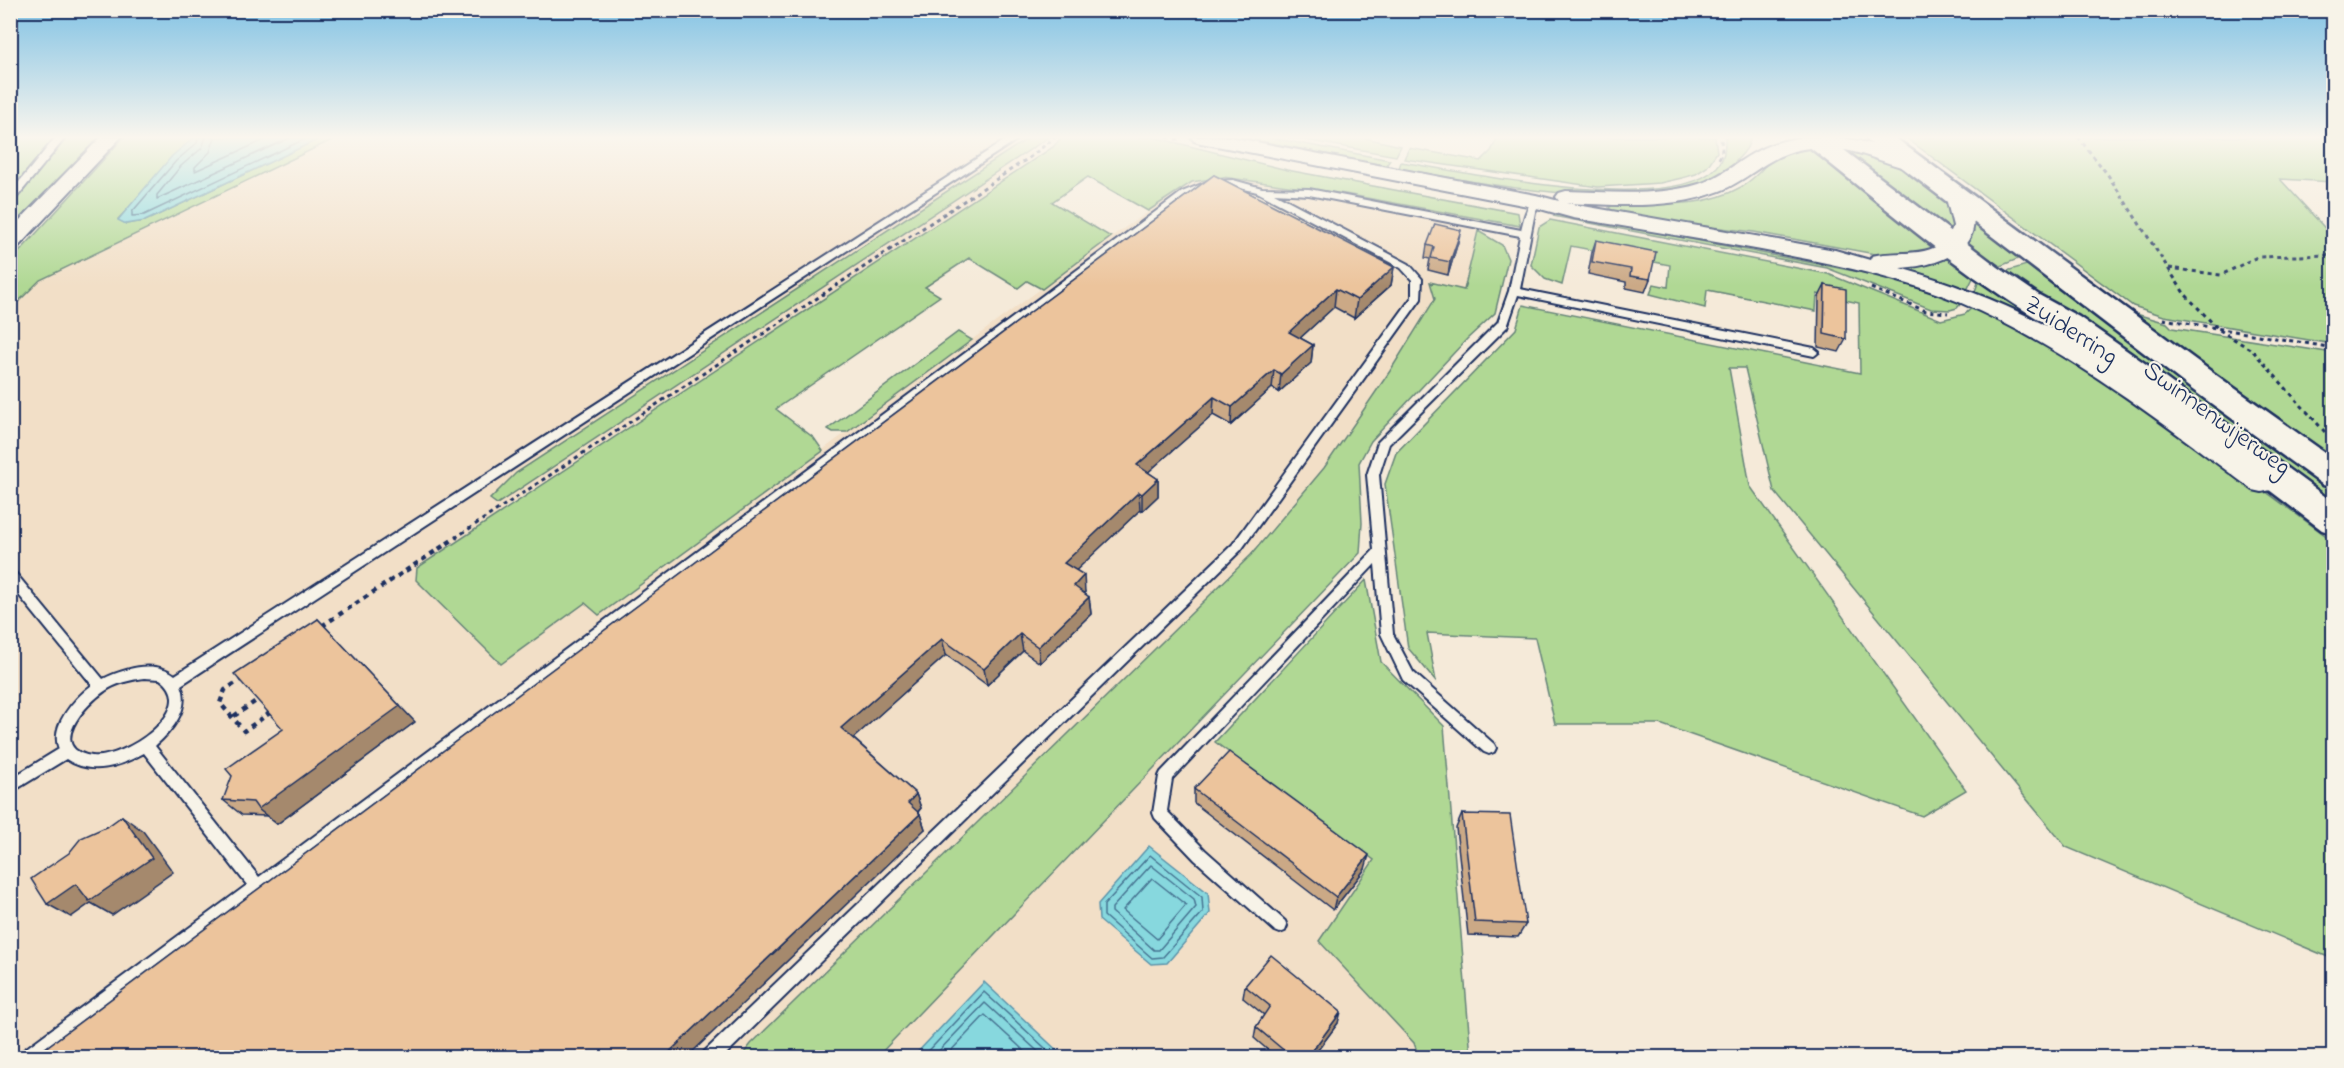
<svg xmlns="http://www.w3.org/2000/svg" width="2344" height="1068" viewBox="0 0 2344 1068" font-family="'Indie Flower',sans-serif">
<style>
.built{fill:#f2dfc7}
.green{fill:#b0d894;stroke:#668479;stroke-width:1.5}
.water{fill:#87d8de;stroke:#5c94ab;stroke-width:1.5}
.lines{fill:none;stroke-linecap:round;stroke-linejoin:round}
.shore{stroke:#467391;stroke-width:1.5}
.service-casing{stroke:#1b2f5e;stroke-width:4}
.minor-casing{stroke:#1b2f5e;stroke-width:4}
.secondary-casing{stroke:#1b2f5e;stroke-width:5}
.path-far1{stroke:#1b2f5e;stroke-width:3;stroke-dasharray:4 4;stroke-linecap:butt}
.path{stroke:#1b2f5e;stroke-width:4.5;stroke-dasharray:5 5;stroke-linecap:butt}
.service{fill:#f7f3e8;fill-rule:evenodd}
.minor{fill:#f7f3e8;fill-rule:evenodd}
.secondary{fill:#f7f3e8;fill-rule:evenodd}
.wall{fill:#cba986;stroke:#1b2f5e;stroke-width:1.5}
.shaded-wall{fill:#a5896d;stroke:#1b2f5e;stroke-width:1.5}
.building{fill:#ecc49c;stroke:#1b2f5e;stroke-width:1.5}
.labels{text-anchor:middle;stroke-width:4.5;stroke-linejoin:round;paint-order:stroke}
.street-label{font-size:26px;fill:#1b2f5e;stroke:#f7f3e8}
</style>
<rect width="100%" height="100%" fill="#f5ead9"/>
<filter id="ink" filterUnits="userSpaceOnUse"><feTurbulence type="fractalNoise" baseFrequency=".0167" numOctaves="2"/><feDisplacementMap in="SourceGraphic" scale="12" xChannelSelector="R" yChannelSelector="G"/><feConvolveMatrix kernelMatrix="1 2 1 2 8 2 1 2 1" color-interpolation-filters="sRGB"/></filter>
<g filter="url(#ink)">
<path class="built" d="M338 137H997L1039 156 507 507 416 580 501 664 585 603 599 615 1111 237 1192 182 1223 177 1251 180 1345 194 1480 218 1464 290 1435 299 1390 371 1324 469 1251 555 751 1044 741 1057H11L10 290 40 280Z
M1192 728 1215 742 1375 860 1419 1057 877 1058Z"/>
<path class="green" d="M10 137H100L11 231H10Z
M124 137H196L118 219 126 224 145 221 323 137H338L40 280 11 309V261Z
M1030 137H1049L497 504 490 499 516 473Z
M1062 137H1153L1287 170 1518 213 1520 226 1345 194 1223 177 1192 182 1148 211 1088 177 1052 202 1111 237 1042 289 1027 281 1018 288 969 258 925 287 940 296 776 409 814 438 823 451 599 615 585 603 501 664 416 580 417 568 1053 147Z
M1240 137H1267L1390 160 1386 166Z
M1288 137H1361L1401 146 1396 156Z
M1498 137H1715L1717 152 1707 167 1696 174 1682 178 1660 183 1598 187 1404 159 1409 148 1481 161 1491 151Z
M1725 137H1750C1751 145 1743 154 1737 160 1682 226 1475 182 1399 168L1401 162C1466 172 1670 217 1717 167 1725 158 1725 148 1725 137Z
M1905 137H2333V182L2280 179 2333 237V344L2164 316 2133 306Z
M1817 146 1941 243 1923 252 1904 256 1875 254 1754 232 1637 218 1615 212 1609 208 1612 205 1618 204C1661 203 1702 209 1741 187 1751 181 1758 174 1766 165 1779 151 1798 148 1817 146Z
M1831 146C1843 148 1856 149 1868 152 1892 159 1941 184 1953 207 1958 217 1953 229 1950 239Z
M1562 214 1900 280 1963 301 1957 308 1950 310 1931 309 1827 268 1553 216Z
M1971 215 2025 256 1993 269 1960 246Z
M1550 220 1828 274 1941 320 1965 314 1974 306 2007 320 2153 409 2333 541V959L2066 847 1774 491 1745 368H1729L1750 486 1966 790 1922 816 1660 724H1555L1535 638 1427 633 1436 681 1408 648 1385 484 1396 453 1516 329 1523 305 1860 373 1859 303 1817 294 1816 311 1707 290 1705 308 1650 294 1654 284 1668 287 1670 265 1571 246 1562 285 1545 279 1531 265 1539 227Z
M1478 231 1502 245 1508 259 1495 313 1467 339 1371 441 1359 463 1362 523 1360 553 877 1057H741L751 1044 1251 555 1324 468 1390 371 1435 299 1430 282 1464 290Z
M1956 254 1981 274 1973 278 1966 292 1906 269 1945 260Z
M2055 256 2136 314 2167 323 2172 328 2333 353V469L2050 257Z
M2033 263 2333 493V510L2000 273Z
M1979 280 2044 321 2043 323H2039L1974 294Z
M958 332 972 340 847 432H833L828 429Z
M1366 580 1381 662 1444 726 1471 1057H1419L1414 1043 1319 941 1374 860 1215 742Z"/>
<path class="water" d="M195 137H323L145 221 126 224 118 220 172 156Z
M1149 846 1208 893 1210 913 1167 963 1151 964 1099 920 1098 904Z
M984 982 1064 1057H913Z"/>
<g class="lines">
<path class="shore" d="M198 137 197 143 176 161 132 212V216L144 215 309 137
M206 137 202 148 181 166 157 195V199L292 137
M215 137 210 152 195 167V171L271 137
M1150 855 1202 897 1203 912 1163 957 1152 958 1104 916V905Z
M1151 865 1194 899 1196 907 1159 950H1154L1112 912V908Z
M1152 878 1186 905 1157 939 1123 910Z
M922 1058 984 992 1056 1058
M932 1058 985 1003 1045 1058
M944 1058 985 1015 1032 1058"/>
<g class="service-casing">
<path id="service" d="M56 137H66L13 202 10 203V193Z
M1010 137H1021L181 685C191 709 172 731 155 746L259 877 1182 192 1209 181 1233 180 1262 188 1309 189 1521 230C1524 218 1526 209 1533 199H1539L1541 201 1535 212 1520 289 1814 348 1819 352 1814 356 1518 295 1507 327 1389 444 1379 475 1393 634 1413 672 1494 744 1496 748 1494 752 1489 754 1484 752 1403 680 1381 634 1375 564 1172 779 1167 811 1205 850 1285 921 1287 926 1285 931 1280 933 1275 931 1195 860 1155 818 1153 813 1159 776 1161 772 1374 550 1367 475 1378 442 1498 322 1509 291 1520 236 1309 195 1274 193 1409 264 1422 279 1421 299 1241 550 722 1058H702L704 1052 1233 544 1412 297V280L1401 268 1257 192C1227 184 1217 184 1188 196L41 1058H19L21 1052 247 885 144 753C119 767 91 776 66 759L10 793V779L59 749C49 726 75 698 92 685L10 584V570L14 571 103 679C124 669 154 659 175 675ZM144 678 160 679C202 708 123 761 92 756 46 749 84 705 105 691 116 683 130 680 144 678Z"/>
</g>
<g class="minor-casing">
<path id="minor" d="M101 137H121L17 248 10 250V230Z
M1191 137H1230L1536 195 1559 201 1556 197 1559 193 1566 191C1610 192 1656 197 1699 184 1722 177 1741 158 1763 148 1815 125 1869 140 1919 160L1922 164 1919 168 1912 170C1877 161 1847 144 1810 148 1770 152 1754 177 1720 191 1672 210 1617 205 1566 203L1835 250 1870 260 1872 256C1900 249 1941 262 1953 226L1945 194 1948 190 1955 188 1962 190C1997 243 1946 266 1900 268 1974 289 2047 321 2111 363 2165 399 2218 439 2271 476L2274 483 2271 490 2262 492 2253 490C2158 420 2069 349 1959 302 1896 276 1828 263 1761 250 1699 239 1636 228 1573 218L1533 207 1201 143 1194 141Z"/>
</g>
<g class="secondary-casing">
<path id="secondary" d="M1800 137H1827L1998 267 2039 295 2079 317 2146 364 2334 503V534L2322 530 2059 331C1967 280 1886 207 1803 142Z
M1866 137H1894L2212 372 2334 459V488L2323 485 2190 388 1869 142Z"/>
</g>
<path class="path-far1" d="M1167 137 1181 140
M2078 137 2108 175 2184 293 2218 329 2253 351 2332 440
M1719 159 1722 153 1721 137
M2169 268 2221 275 2257 257 2334 255
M1871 288 1926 311 1948 313
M2163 319 2334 348
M455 538 1030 157 1055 137"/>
<path class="path" d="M322 626 457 537
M243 678 225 690 220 703 244 731 271 712
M234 716 259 699"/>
<use href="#service" class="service"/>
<use href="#minor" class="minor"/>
<use href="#secondary" class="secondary"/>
</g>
<path class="wall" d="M1214 175 1394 267 1391 285 1354 318 1334 307 1300 338 1313 345 1311 363 1279 392 1272 388 1231 425 1213 415 1148 472 1158 479V496L1142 511 1140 510 1076 570 1085 592 1084 593 1089 597 1091 614 1040 663 1023 651 987 685 946 655 853 738 916 794 921 808 918 812 920 814 925 829 32 1058Z
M1596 240 1650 279 1645 292 1626 288V282L1588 274 1592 252Z
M1458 242 1448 275 1428 270 1430 259 1425 258 1427 245Z
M1825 285 1846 339 1839 352 1818 347 1819 297Z
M415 722 277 824 267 816 242 815 223 800Z
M1194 789 1365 869 1333 910 1194 803Z
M1462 814 1526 924 1518 937 1468 935 1456 828Z
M1245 986 1338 1023 1312 1058H1277L1254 1038 1256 1027 1264 1015 1243 998Z"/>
<path class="shaded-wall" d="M1461 230 1458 242 1448 275 1450 262Z
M1394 267 1391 285 1354 318 1357 300Z
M1336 289 1334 307 1287 350 1289 332Z
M1313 345 1311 363 1279 392 1281 374Z
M1274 370 1272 388 1231 425 1232 407Z
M1214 397 1213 415 1137 482V465Z
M1158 479V496L1142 511V494Z
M1139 492 1140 510 1066 580 1064 563Z
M1084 575 1085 592 1076 603 1074 586Z
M1089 597 1091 614 1040 663 1038 647Z
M318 619 415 722 277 824 258 809Z
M1020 634 1023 651 987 685 984 669Z
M942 639 946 655 848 743 841 728Z
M916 794 921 808 913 817 908 803Z
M920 814 925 829 686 1058H663Z
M122 816 143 831 173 872 112 915 91 903 71 917 47 904Z
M1369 855 1365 869 1333 910 1336 897Z
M1341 1012 1338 1023 1312 1058H1307Z"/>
<path class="building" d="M1214 175 1394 267 1357 300 1336 289 1289 332 1313 345 1281 374 1274 370 1232 407 1214 397 1137 465 1158 479 1142 494 1139 492 1064 563 1084 575 1074 586 1089 597 1038 647 1020 634 984 669 942 639 841 728 916 794 908 803 920 814 663 1058H32Z
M1435 224 1461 230 1450 262 1431 258 1434 247 1427 245Z
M1596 240 1656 252 1650 279 1630 276 1631 269 1592 262Z
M1825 285 1846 289V339L1824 334Z
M318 619 400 706 258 809 253 802 223 800 232 776 226 769 283 729 234 674Z
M1229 752 1369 855 1336 897 1194 789Z
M1462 814 1510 815 1526 924 1475 922Z
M122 816 152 858 89 901 76 884 47 904 31 879 69 853 81 838 108 826Z
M1271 955 1341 1012 1307 1058H1293L1256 1027 1270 1006 1245 986Z"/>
</g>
<linearGradient id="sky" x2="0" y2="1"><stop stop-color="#81c2e4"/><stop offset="0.48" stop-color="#faf6ee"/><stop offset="1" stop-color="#faf6ee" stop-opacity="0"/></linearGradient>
<rect width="2344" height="286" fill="url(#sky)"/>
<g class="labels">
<g class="street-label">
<text transform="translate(2072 329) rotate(33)" y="9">Zuiderring</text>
<text transform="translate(2218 417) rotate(36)" y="9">Swinnenwijerweg</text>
</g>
</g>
<rect width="2344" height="1068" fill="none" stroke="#f7f3e8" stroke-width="36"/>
<rect x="18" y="18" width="2308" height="1032" fill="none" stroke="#1b2f5e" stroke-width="2" filter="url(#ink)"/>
</svg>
